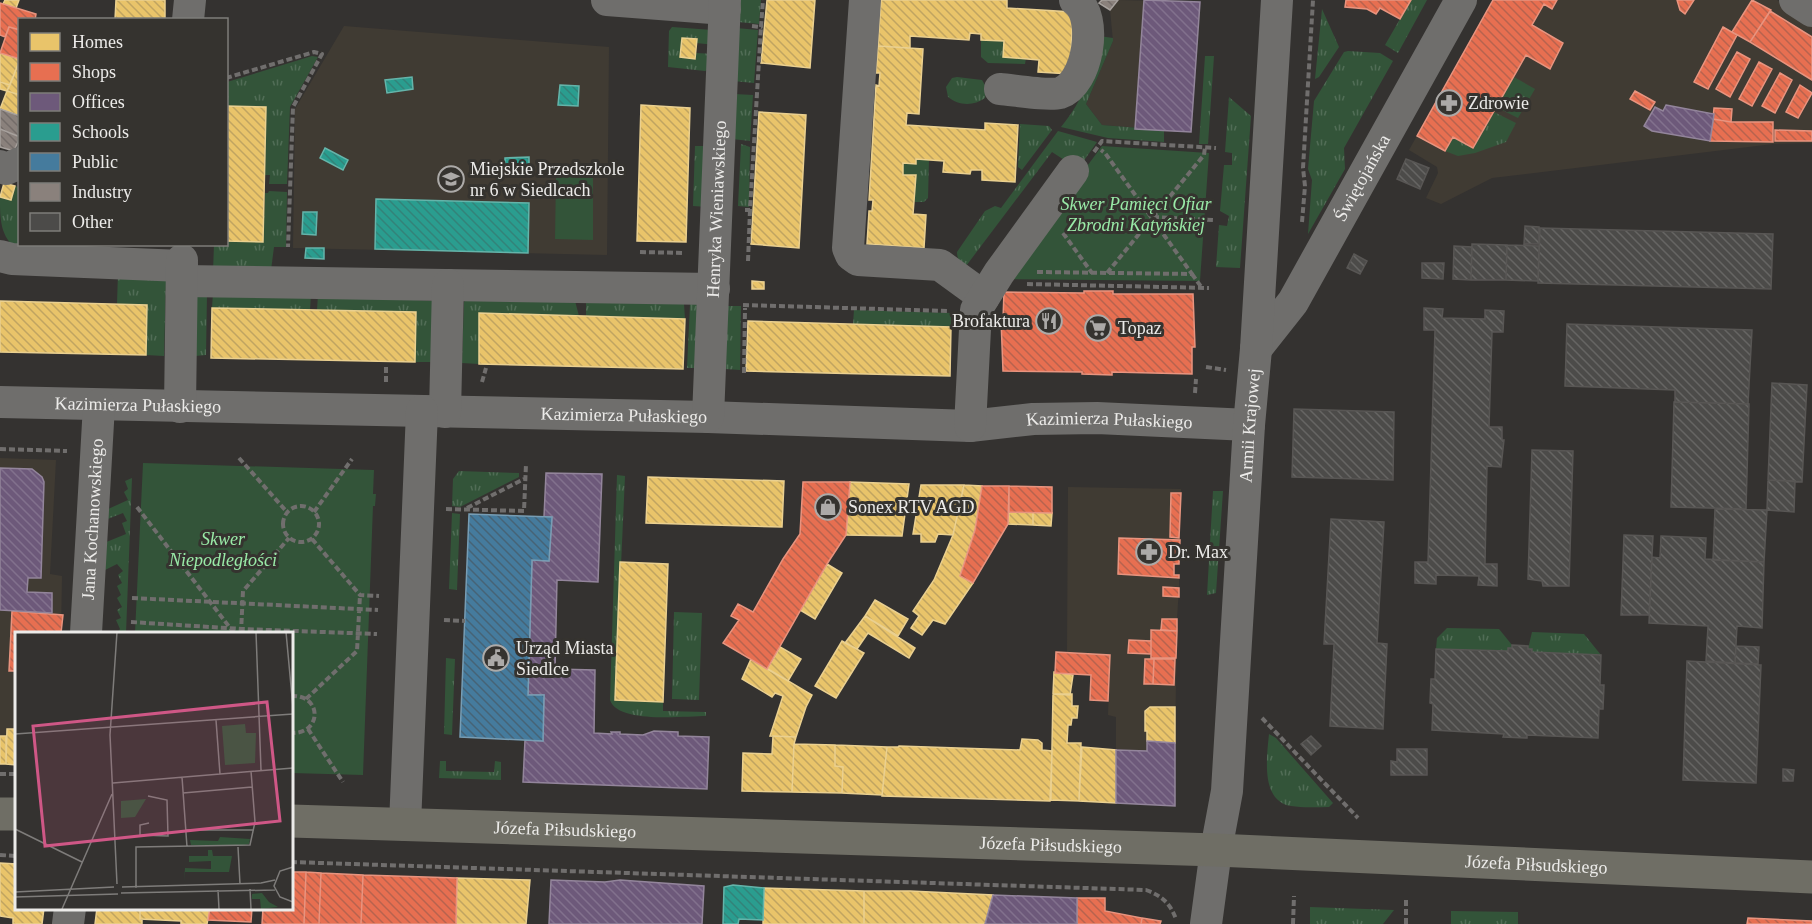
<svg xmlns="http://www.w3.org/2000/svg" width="1812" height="924" viewBox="0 0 1812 924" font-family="'Times New Roman',serif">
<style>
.built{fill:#403b33}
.grass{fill:url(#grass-tufts)}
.green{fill:#335439}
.homes{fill:url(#homes-back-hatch);stroke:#ead090;stroke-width:1.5}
.shops{fill:url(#shops-back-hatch);stroke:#e8947f;stroke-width:1.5}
.offices{fill:url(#offices-back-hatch);stroke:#93859b;stroke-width:1.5}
.schools{fill:url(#schools-back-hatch);stroke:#64b4aa;stroke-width:1.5}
.public{fill:url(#public-back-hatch);stroke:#779db4;stroke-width:1.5}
.industry{fill:url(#industry-back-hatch);stroke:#a7a19d;stroke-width:1.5}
.building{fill:url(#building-back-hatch);stroke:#585654;stroke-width:1.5}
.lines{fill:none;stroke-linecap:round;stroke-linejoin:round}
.path{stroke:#706e6d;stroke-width:4;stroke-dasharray:6 3;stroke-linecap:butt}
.minor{stroke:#6f6e6c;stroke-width:32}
.major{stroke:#6f6e65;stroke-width:33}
.labels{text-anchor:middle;stroke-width:6;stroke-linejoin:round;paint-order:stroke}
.poi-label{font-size:18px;fill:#ecebe9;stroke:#35332f;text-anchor:start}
.street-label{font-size:18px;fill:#ecebe9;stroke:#35332f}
.park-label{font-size:18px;font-style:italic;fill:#99eaa7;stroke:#35332f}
.inset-road{fill:none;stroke:#7e7c7a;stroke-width:1.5}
.view{fill:#cf5786;fill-opacity:0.15;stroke:#cf5786;stroke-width:3}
.inset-edge{fill:none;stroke:#ecebe9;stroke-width:3}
</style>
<defs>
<pattern id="grass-tufts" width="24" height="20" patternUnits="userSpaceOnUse" patternTransform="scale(1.5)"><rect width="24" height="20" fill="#335439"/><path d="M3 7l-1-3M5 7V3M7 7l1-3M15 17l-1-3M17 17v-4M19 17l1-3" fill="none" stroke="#516d56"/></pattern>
<pattern id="homes-back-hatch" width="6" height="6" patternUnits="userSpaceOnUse" patternTransform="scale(1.5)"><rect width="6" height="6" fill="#e9c46a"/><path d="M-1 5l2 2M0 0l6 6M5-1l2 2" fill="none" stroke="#c0a461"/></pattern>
<pattern id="shops-back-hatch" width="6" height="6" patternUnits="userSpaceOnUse" patternTransform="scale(1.5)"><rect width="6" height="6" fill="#e76f51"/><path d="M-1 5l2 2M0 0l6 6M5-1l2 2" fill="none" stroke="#b7634e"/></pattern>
<pattern id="offices-back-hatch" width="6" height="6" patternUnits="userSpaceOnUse" patternTransform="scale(1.5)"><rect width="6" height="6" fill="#6d597a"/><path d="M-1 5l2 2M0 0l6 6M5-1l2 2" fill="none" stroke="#82718d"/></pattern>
<pattern id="schools-back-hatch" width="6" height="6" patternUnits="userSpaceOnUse" patternTransform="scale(1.5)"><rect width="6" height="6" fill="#2a9d8f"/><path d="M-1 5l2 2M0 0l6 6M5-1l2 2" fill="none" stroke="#338379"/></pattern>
<pattern id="public-back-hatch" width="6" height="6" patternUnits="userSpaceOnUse" patternTransform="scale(1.5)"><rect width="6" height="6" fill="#457b9d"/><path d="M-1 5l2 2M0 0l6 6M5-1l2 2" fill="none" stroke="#466376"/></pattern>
<pattern id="industry-back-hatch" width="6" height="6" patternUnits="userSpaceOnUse" patternTransform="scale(1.5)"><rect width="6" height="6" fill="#8a817c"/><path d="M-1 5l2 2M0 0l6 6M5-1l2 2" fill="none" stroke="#736c69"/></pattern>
<pattern id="building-back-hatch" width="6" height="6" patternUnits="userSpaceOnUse" patternTransform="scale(1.5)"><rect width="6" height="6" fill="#4c4b49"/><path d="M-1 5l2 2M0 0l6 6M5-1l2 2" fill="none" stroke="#666563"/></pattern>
</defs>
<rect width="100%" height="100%" fill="#343230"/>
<path class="built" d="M1118 0 1200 2 1191 132 1102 125 1086 104 1113 41 1110 10Z
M1493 0H1777L1812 22V143L1773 144 1492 178 1441 204 1426 198 1438 173 1437 167 1409 150Z
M344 26 609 47 607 255 293 248 295 109Z
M0 458 56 460 50 574 62 576 61 633H16V765L0 764Z
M1068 487 1181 489 1179 564H1174V575H1179V588L1177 619 1175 743 1147 741V751L1116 750V717L1108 715 1110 655 1067 652Z"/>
<path class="grass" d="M737 0H761L759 24 738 22Z
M1411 0H1427L1398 53 1385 45Z
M1322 9 1339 47 1319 77 1315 79Z
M672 27 712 30 716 45 696 43V39L682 38 695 53 716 54 710 69 705 71 668 67 669 31Z
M736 28 758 30 754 83 733 81Z
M1099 36 1113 38V41L1086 104 1102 125 1164 130V142L1108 138 1061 127C1084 99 1094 71 1099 36Z
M981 40 1004 41 1026 58 1025 64 988 63 981 57Z
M1348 51 1380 53 1393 61 1344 148 1345 169 1308 234 1312 180 1308 169 1314 101 1344 52Z
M312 56 318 57 290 107 287 184H269L270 175H265L266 107 227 106V82Z
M1205 56H1214L1208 144H1199Z
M957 77 982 80 986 87 985 98C974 106 959 106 948 97L946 87 952 78Z
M1514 77 1535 89 1518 118 1496 107Z
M734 94 753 95 750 141 732 139Z
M1229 97 1251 116 1240 268 1216 267 1219 225 1227 226 1229 216 1220 211 1224 165H1232V153L1225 152Z
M1494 112 1516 123 1506 142 1475 153 1458 156 1445 151 1453 137 1473 148Z
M1020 124 1049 126 1052 130 1022 170 1018 167Z
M1058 131 1097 142 1078 169 1052 152 966 266C960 262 957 259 957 252L985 211 995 206 1001 208Z
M741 144 750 147 749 207 738 206Z
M695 146H710L708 207 693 206Z
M916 159 929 160 928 198 924 202H914L915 176 903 175V163L916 164Z
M15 186 19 187 18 250C0 237 0 219 0 197Z
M269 191 287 192 286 247H274L271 270 213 272 214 245 226 244 227 241 263 242 265 193H268Z
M118 273 166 281 164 356 146 355 147 305 117 304Z
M196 292 207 293 206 355 195 356Z
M213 293 311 294 310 310 212 308Z
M318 295 434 301 433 362H415L416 312 317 310Z
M468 298 575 301 579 316 479 313V364L462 363 464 302Z
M586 301 684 304 685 319 586 316Z
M690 304H707L706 368H687Z
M726 306H741L740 370 725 369Z
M854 310 952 313 951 327 853 324Z
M459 471 519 473V477L460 507 452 506 453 479Z
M617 475 625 476 615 700 663 702V711L706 712V716C684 716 618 724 610 700Z
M132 478 126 633H117L120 629 116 620 121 618 117 610 122 607 117 598 121 595 117 586 122 583 118 575 123 571 117 564 103 571 104 543 126 534 122 523 127 521 123 513 105 520 106 510 128 500 124 492 128 489 125 481Z
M1213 491H1223L1216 593 1207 595Z
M452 513 460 514 457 590 449 589Z
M674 612 702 613 699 700 672 699Z
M1447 628 1499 629 1512 645V648H1508V651L1436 649 1437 638Z
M1532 632 1584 634 1601 655 1532 652V649H1528Z
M446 658 455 659 452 735 444 734Z
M1269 734 1276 738 1333 803 1329 807C1317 807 1303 808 1291 806 1260 801 1267 756 1269 734Z
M440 761H446V771L494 772 495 761 501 762V780L439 778Z
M1310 907 1394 910 1383 924H1310Z
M1451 911 1518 912V924H1451Z"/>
<path class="green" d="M1102 146 1209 153 1200 281 1003 279Z
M556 176H593V240L555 239Z
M143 463 374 470 373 494H376L375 506H373L363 775 291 773V633H135Z"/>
<path class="homes" d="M5 0H19L16 8 3 4Z
M116 0H165V20H115Z
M767 0H815L810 68 761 63Z
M881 0H1007V8L1073 12 1070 74 1038 72 1039 60 1003 57 1004 41 981 40V34L970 33 969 40 910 36V48L878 46Z
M682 38 697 39 695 59 680 57Z
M878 46 923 49 919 114 907 113 906 125 985 130V123L1018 125 1015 182 982 180V170H971L970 174 943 172 944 161 916 159V164L903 163V175H916L913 214 926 215 924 248 867 244 869 211H872L873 200H869L876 85 879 86 880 73H876Z
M0 53 20 59 10 85 0 82Z
M20 60V95L7 91Z
M0 82 10 85 7 91 0 89Z
M7 91 20 95V116L0 109Z
M641 105 690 108 686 242 637 241Z
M226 106 266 107 263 242 226 241Z
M759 112 806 115 799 248 751 244Z
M4 183 15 186 11 200 0 197Z
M752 281 764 282V289H752Z
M0 301 147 305 146 355 0 352Z
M212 308 416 312 415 362 211 358Z
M479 313 685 319 683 369 479 364Z
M748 321 951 327 950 376 746 371Z
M648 477 784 481 782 527 646 523Z
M850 482 909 484 902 536 846 535Z
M921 485H964L953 535 938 534 935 542H921V534H913Z
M964 485 982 486 975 530 960 576 973 583 945 624 933 620 922 635 911 628 919 616 913 611 934 580 953 535Z
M1009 512H1033V525L1008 524Z
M1033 512 1052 513 1051 526 1033 525Z
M620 562 668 564 663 702 615 700Z
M827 564 842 573 815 619 800 610Z
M875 600 908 619 898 636 865 616Z
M865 616 915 648 909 658 868 633 857 649 845 643Z
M842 641 864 653 836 698 815 686Z
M780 647 801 659 788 681 767 669Z
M751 659 812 695 806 707 796 737 770 736 783 696 775 693 772 697 742 679Z
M1054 672 1073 675 1070 695 1053 694Z
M1053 694H1072V706H1078L1077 718H1072L1071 725H1068L1067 743H1081L1079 801 1051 800Z
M1150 707H1175V743L1147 741V731H1145V711Z
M7 729H16V765L6 764Z
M0 736H6V764H0Z
M773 736 796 737 794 744 792 792 742 791 743 753 772 754Z
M1022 739 1038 740 1042 743V750L1052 751 1050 801 882 796 887 747H898L899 746 1020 750Z
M794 744 835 745V766L843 767 842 793 792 792Z
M835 745 887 747 882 795 842 793 843 767 835 766Z
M1082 747 1116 750V803L1079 801Z
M0 863 16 864V908H44L42 924H13V918L0 916Z
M457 878 530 880 526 924H456Z
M764 888 864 891V924H763Z
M864 891H910L993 895 985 924H864Z
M97 908H140V919L142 920V924H95Z
M140 908H210L207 924H181V921L140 919Z"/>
<path class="shops" d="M1346 0H1411L1400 19 1380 8 1376 14 1367 9 1345 7Z
M1493 0H1557L1552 9 1544 4 1532 25 1563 43 1550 69 1526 55 1473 148 1453 137 1445 151 1417 136Z
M1677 0H1694L1685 14 1680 10Z
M1752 0 1771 10 1750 42 1732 32Z
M0 3 36 14 35 20H20V30L9 27 5 37 0 35Z
M1770 11 1812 37V80L1750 42Z
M9 27 20 30V59L0 53Z
M1723 27 1737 35 1708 89 1694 82Z
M1737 52 1750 59 1730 97 1716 89Z
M1759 62 1772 69 1752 106 1739 99Z
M1780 73 1792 80 1775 113 1762 106Z
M1800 85 1812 93 1798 118 1786 112Z
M1635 91 1655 102 1650 110 1630 99Z
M1714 108 1732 109 1731 122 1713 119Z
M1713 119 1731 122H1773V142L1710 141Z
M1775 130 1812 131V141H1775Z
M1084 291H1113V294H1193L1195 347H1192V374L1112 372V375L1082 374V372L1003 371 1001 319H1003L1004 292 1084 293Z
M803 482H850L846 535 827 564 767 669 723 643 739 620 731 616 738 604 753 612 783 559 800 534Z
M982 486H1009L1008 524 973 583 960 576 975 530Z
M1009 486 1052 487V513L1009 512Z
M1171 493H1181L1179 538 1170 537Z
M1119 538 1180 540 1179 564H1174V575H1179V578L1118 574Z
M1163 587 1179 588V597L1163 596Z
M12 611 63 615 61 633H16V671H9Z
M1162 619H1177V631L1161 630Z
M1151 630 1177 631 1176 658H1151Z
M1129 640 1151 641V654L1128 653Z
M1056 652 1110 655 1108 701 1090 700 1091 675 1055 673Z
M1145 659H1154L1153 684H1144Z
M1154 659H1175L1174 685 1153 684Z
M291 872H306L304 924H262L263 908H291Z
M306 872 321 873 319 924H304Z
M321 873 363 875 361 924H319Z
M363 875 457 878 456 924H361Z
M1077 898H1105V911L1142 918 1141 924H1077Z
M210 908H252L251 922 208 920Z
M1142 918 1161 921 1160 924H1141Z
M1748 918 1812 921V924H1747Z"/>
<path class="offices" d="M1144 0 1200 2 1191 132 1135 129Z
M1666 105 1714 114 1710 141 1652 131 1644 126 1655 107 1663 111Z
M0 468 32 469 42 477 44 482 41 578H28L27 592 52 593V613L0 610Z
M546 473 602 474 598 582 557 580 555 669 595 670 594 733 612 734 611 732H620V734L643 735 654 731 678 732V736L709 737 707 789 523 782 525 740 543 741 544 695H528L532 560 549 561 552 517H544Z
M1147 741 1175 743V806L1116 803V750L1147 751Z
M551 880 605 882 620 880 704 886 702 924H549Z
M993 895 1077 898V924H985Z"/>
<path class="schools" d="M412 77 413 89 387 93 385 80Z
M560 85 579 86 578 106 558 105Z
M325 148 348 160 343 170 320 158Z
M529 157V170H505V158Z
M376 199 529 203 528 253 375 249Z
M303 212H317L316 235 302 234Z
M306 248H324V259L305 258Z
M733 885 764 888 763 920 739 919 738 924H723L724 887Z"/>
<path class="public" d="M469 514 552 517 549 561 532 560 528 695H544L543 741 460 737Z"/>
<path class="industry" d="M1102 0H1118L1110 10 1099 3Z
M0 109 20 116V137L0 129Z
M0 129 20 137 14 151 0 147Z"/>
<path class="building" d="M1406 159 1429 168 1420 189 1397 179Z
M1525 226 1539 227V244H1524Z
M1540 228 1773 234 1771 289 1538 283Z
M1472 244 1507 245 1506 280H1471Z
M1507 245 1539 246 1538 281 1506 280Z
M1454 246 1472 247 1471 280 1453 279Z
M1354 254 1367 261 1360 274 1347 268Z
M1422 263H1444L1443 279 1422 278Z
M1424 308 1443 309 1442 318 1485 319V310L1504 311 1503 332H1492L1489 427H1502V440H1504L1501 467 1487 466 1485 564H1497V586L1478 585 1479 576 1436 575V584L1415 583V562H1428L1435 330H1424Z
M1567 324 1752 330 1748 404 1675 402V390L1565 386Z
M1772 383 1807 385 1802 482 1768 480Z
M1674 402 1749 404 1746 509 1671 507Z
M1294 409 1394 412 1393 480 1292 477Z
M1532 450 1573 451 1569 586H1543L1542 581 1528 579Z
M1768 480 1795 481 1794 512 1767 510Z
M1715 509 1767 510 1764 562 1713 560Z
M1331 519 1384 522 1377 643 1387 644 1383 729 1330 726 1334 644H1324Z
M1624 535 1653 536 1649 615H1621Z
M1661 536 1706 538 1705 559 1764 562 1762 628 1737 626 1735 663 1706 661 1708 626 1649 623 1652 557 1660 558Z
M1512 645 1528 646V649H1532V652L1601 655 1600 685H1604L1603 709H1599L1598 738 1527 735V738L1503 737 1504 734 1432 730 1433 704 1430 703 1431 679H1435L1436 649 1508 651V648H1512Z
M1736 646 1759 647 1758 664 1735 663Z
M1687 661 1761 665 1756 783 1683 780Z
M1311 736 1321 746 1311 755 1301 744Z
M1397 749H1427V775H1391V761L1397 762Z
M1783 769 1794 770 1793 781H1783Z"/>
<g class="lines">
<path class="path" d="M752 26 761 27 763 0
M226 78 314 52 322 54 293 107 288 247
M1094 152 1102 141 1216 148
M745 210H750L761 27
M1153 217 1213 220
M1302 222 1305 186 1303 168 1313 0
M1063 233 1092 273
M640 252 685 253
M748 261 750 210
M1037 272 1192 274 1105 153 1101 150
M1107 273 1204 155 1205 147
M1192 274 1202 288
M1027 284 1209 288
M743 305 948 311
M1206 367 1226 370
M744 373 745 308
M386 382V365
M482 382 486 368
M1195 393 1196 379
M0 449 67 451
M239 458 287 512
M283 524a18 18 0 1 1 36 0a18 18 0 1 1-36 0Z
M137 507 234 633
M467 508 524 479
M446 509 524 511 526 464
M314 512 352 459
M312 539 360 595 379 596
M132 598 378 610
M444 620 465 621
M131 622 242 629 377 634
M241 633 243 591 289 538
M291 696C322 694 323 734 291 733
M306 699 357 651 360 595
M1262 718 1358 818
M308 729 343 782
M0 774H16
M0 855 16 856
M291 862 1146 890C1162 896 1170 903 1176 919
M1293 924 1294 896
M1406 924V900"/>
<g class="minor">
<path d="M607 0 725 9"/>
<path d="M865 0 848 248 851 255 858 260 940 265 984 297"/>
<path d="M1795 0 1812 11"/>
<path d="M188 20 190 0"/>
<path d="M1000 89C1013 90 1048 96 1060 93 1088 84 1099 16 1075 0"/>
<path d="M0 166 6 169 20 163"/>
<path d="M0 256 12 259 182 266"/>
<path d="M182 281 714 289"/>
<path id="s1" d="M1256 349 1293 302 1461 0"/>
<path id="s2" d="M0 402 708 417 970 426 1033 419 1097 418 1249 425"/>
<path d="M180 407 182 260"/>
<path d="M445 412 448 285"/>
<path id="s3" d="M708 417 725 0"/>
<path d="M970 426 976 310 999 273 1073 171"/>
<path id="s4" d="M86 633 99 405"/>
<path d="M405 825 422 411"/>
<path d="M68 924 70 908"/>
<path id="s5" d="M1206 924 1216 850 1227 791 1249 425 1256 349 1277 0"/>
</g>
<g class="major">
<path d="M0 814H16"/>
<path id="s6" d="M291 821 1216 850 1812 877"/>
</g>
</g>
<defs>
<g id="pharmacy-ring" transform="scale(1.35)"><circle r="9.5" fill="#35332f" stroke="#acaaa8" stroke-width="1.5"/><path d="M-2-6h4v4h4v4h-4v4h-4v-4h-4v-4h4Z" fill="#acaaa8"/></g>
<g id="school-ring" transform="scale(1.35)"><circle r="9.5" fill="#35332f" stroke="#acaaa8" stroke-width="1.5"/><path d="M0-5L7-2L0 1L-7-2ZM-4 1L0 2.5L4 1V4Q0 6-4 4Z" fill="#acaaa8"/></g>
<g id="restaurant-ring" transform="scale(1.35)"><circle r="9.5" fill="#35332f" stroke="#acaaa8" stroke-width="1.5"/><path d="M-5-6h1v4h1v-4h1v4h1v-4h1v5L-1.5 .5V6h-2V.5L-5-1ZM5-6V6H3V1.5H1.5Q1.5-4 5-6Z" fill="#acaaa8"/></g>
<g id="supermarket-ring" transform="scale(1.35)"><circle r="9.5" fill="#35332f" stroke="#acaaa8" stroke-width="1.5"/><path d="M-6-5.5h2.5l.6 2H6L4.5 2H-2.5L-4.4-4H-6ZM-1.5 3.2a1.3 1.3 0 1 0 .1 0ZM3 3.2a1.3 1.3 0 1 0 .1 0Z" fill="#acaaa8"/></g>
<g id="shop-ring" transform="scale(1.35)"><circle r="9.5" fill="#35332f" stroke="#acaaa8" stroke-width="1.5"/><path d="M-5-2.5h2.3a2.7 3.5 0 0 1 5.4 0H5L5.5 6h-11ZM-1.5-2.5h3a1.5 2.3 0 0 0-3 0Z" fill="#acaaa8"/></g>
<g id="civic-ring" transform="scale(1.35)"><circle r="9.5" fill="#35332f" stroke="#acaaa8" stroke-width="1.5"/><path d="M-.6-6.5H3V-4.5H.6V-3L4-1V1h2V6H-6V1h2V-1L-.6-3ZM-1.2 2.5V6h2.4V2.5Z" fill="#acaaa8"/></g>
</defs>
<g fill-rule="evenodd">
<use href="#pharmacy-ring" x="1449" y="103"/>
<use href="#school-ring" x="451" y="179"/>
<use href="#restaurant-ring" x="1049" y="321"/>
<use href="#supermarket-ring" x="1098" y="328"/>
<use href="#shop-ring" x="828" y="507"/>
<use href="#pharmacy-ring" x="1149" y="552"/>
<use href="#civic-ring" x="496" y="658"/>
</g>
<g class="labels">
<g class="poi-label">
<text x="1468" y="109">Zdrowie</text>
<text x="470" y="175">Miejskie Przedszkole<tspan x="470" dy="21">nr 6 w Siedlcach</tspan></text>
<text x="1030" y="327" text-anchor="end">Brofaktura</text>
<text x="1118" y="334">Topaz</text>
<text x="848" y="513">Sonex RTV AGD</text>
<text x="1168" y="558">Dr. Max</text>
<text x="516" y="654">Urząd Miasta<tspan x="516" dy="21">Siedlce</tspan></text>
</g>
<g class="street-label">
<text dy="6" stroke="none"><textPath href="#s1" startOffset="202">Świętojańska</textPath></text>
<text dy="6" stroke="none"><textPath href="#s3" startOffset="208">Henryka Wieniawskiego</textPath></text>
<text dy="6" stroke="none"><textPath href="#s2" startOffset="138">Kazimierza Pułaskiego</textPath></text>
<text dy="6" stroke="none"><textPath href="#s2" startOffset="624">Kazimierza Pułaskiego</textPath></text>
<text dy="6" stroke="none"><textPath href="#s2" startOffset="1110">Kazimierza Pułaskiego</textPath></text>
<text dy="6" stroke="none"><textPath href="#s5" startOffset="501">Armii Krajowej</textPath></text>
<text dy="6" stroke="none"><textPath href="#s4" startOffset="114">Jana Kochanowskiego</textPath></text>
<text dy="6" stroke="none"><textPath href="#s6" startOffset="274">Józefa Piłsudskiego</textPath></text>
<text dy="6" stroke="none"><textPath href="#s6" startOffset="760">Józefa Piłsudskiego</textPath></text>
<text dy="6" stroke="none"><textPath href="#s6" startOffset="1246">Józefa Piłsudskiego</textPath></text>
</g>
<g class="park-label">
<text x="1136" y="210">Skwer Pamięci Ofiar<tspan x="1136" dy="21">Zbrodni Katyńskiej</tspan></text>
<text x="223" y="545">Skwer<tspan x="223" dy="21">Niepodległości</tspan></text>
</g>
</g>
<g transform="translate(15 632)">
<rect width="278" height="278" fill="#343230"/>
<path d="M205 205 235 207 234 212 224 214 176 213 175 208 203 209ZM193 218H197L198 224H217L214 240H170L169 250 170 236 196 237V229L174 230V224H193ZM247 261 254 270 263 275 246 277 245 267H237V262Z" fill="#335439"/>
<path d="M230 92 231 101H241L240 131 210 133 207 94ZM131 167 120 185 106 186V169Z" fill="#335439"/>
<path class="inset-road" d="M102 0 95 103 102 252M241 0 246 138M271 0 278 76M201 88 205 142M0 102 278 82M167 145 172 215M98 151 278 136M168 161 237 155M133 164 152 168 153 204 125 203V193L134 191M0 197 67 230M171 198H239M223 215 225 252M278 235 265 239 259 254 265 265 278 270M107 255 246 251 260 248M121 256V215L235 213 240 190 236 139M235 257 236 277M203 258 204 277M0 260 99 255M106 261 260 258M0 265 103 262M47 277 97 162"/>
<path class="view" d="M252 70 265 189 30 214 18 94Z"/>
<rect width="278" height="278" class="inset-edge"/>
</g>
<rect x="18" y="18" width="210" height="228" fill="#35332f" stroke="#7e7d79" stroke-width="1.5"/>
<rect x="30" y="33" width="30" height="18" fill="#e9c46a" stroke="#7e7d79" stroke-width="1.5"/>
<text x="72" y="48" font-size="18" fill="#ecebe9">Homes</text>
<rect x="30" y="63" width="30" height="18" fill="#e76f51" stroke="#7e7d79" stroke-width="1.5"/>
<text x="72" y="78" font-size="18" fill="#ecebe9">Shops</text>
<rect x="30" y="93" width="30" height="18" fill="#6d597a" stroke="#7e7d79" stroke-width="1.5"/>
<text x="72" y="108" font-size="18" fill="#ecebe9">Offices</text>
<rect x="30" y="123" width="30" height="18" fill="#2a9d8f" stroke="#7e7d79" stroke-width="1.5"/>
<text x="72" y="138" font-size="18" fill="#ecebe9">Schools</text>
<rect x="30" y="153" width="30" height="18" fill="#457b9d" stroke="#7e7d79" stroke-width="1.5"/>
<text x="72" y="168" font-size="18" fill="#ecebe9">Public</text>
<rect x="30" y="183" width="30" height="18" fill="#8a817c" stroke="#7e7d79" stroke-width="1.5"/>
<text x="72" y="198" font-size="18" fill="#ecebe9">Industry</text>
<rect x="30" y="213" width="30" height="18" fill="#4c4b49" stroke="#7e7d79" stroke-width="1.5"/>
<text x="72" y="228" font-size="18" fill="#ecebe9">Other</text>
</svg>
